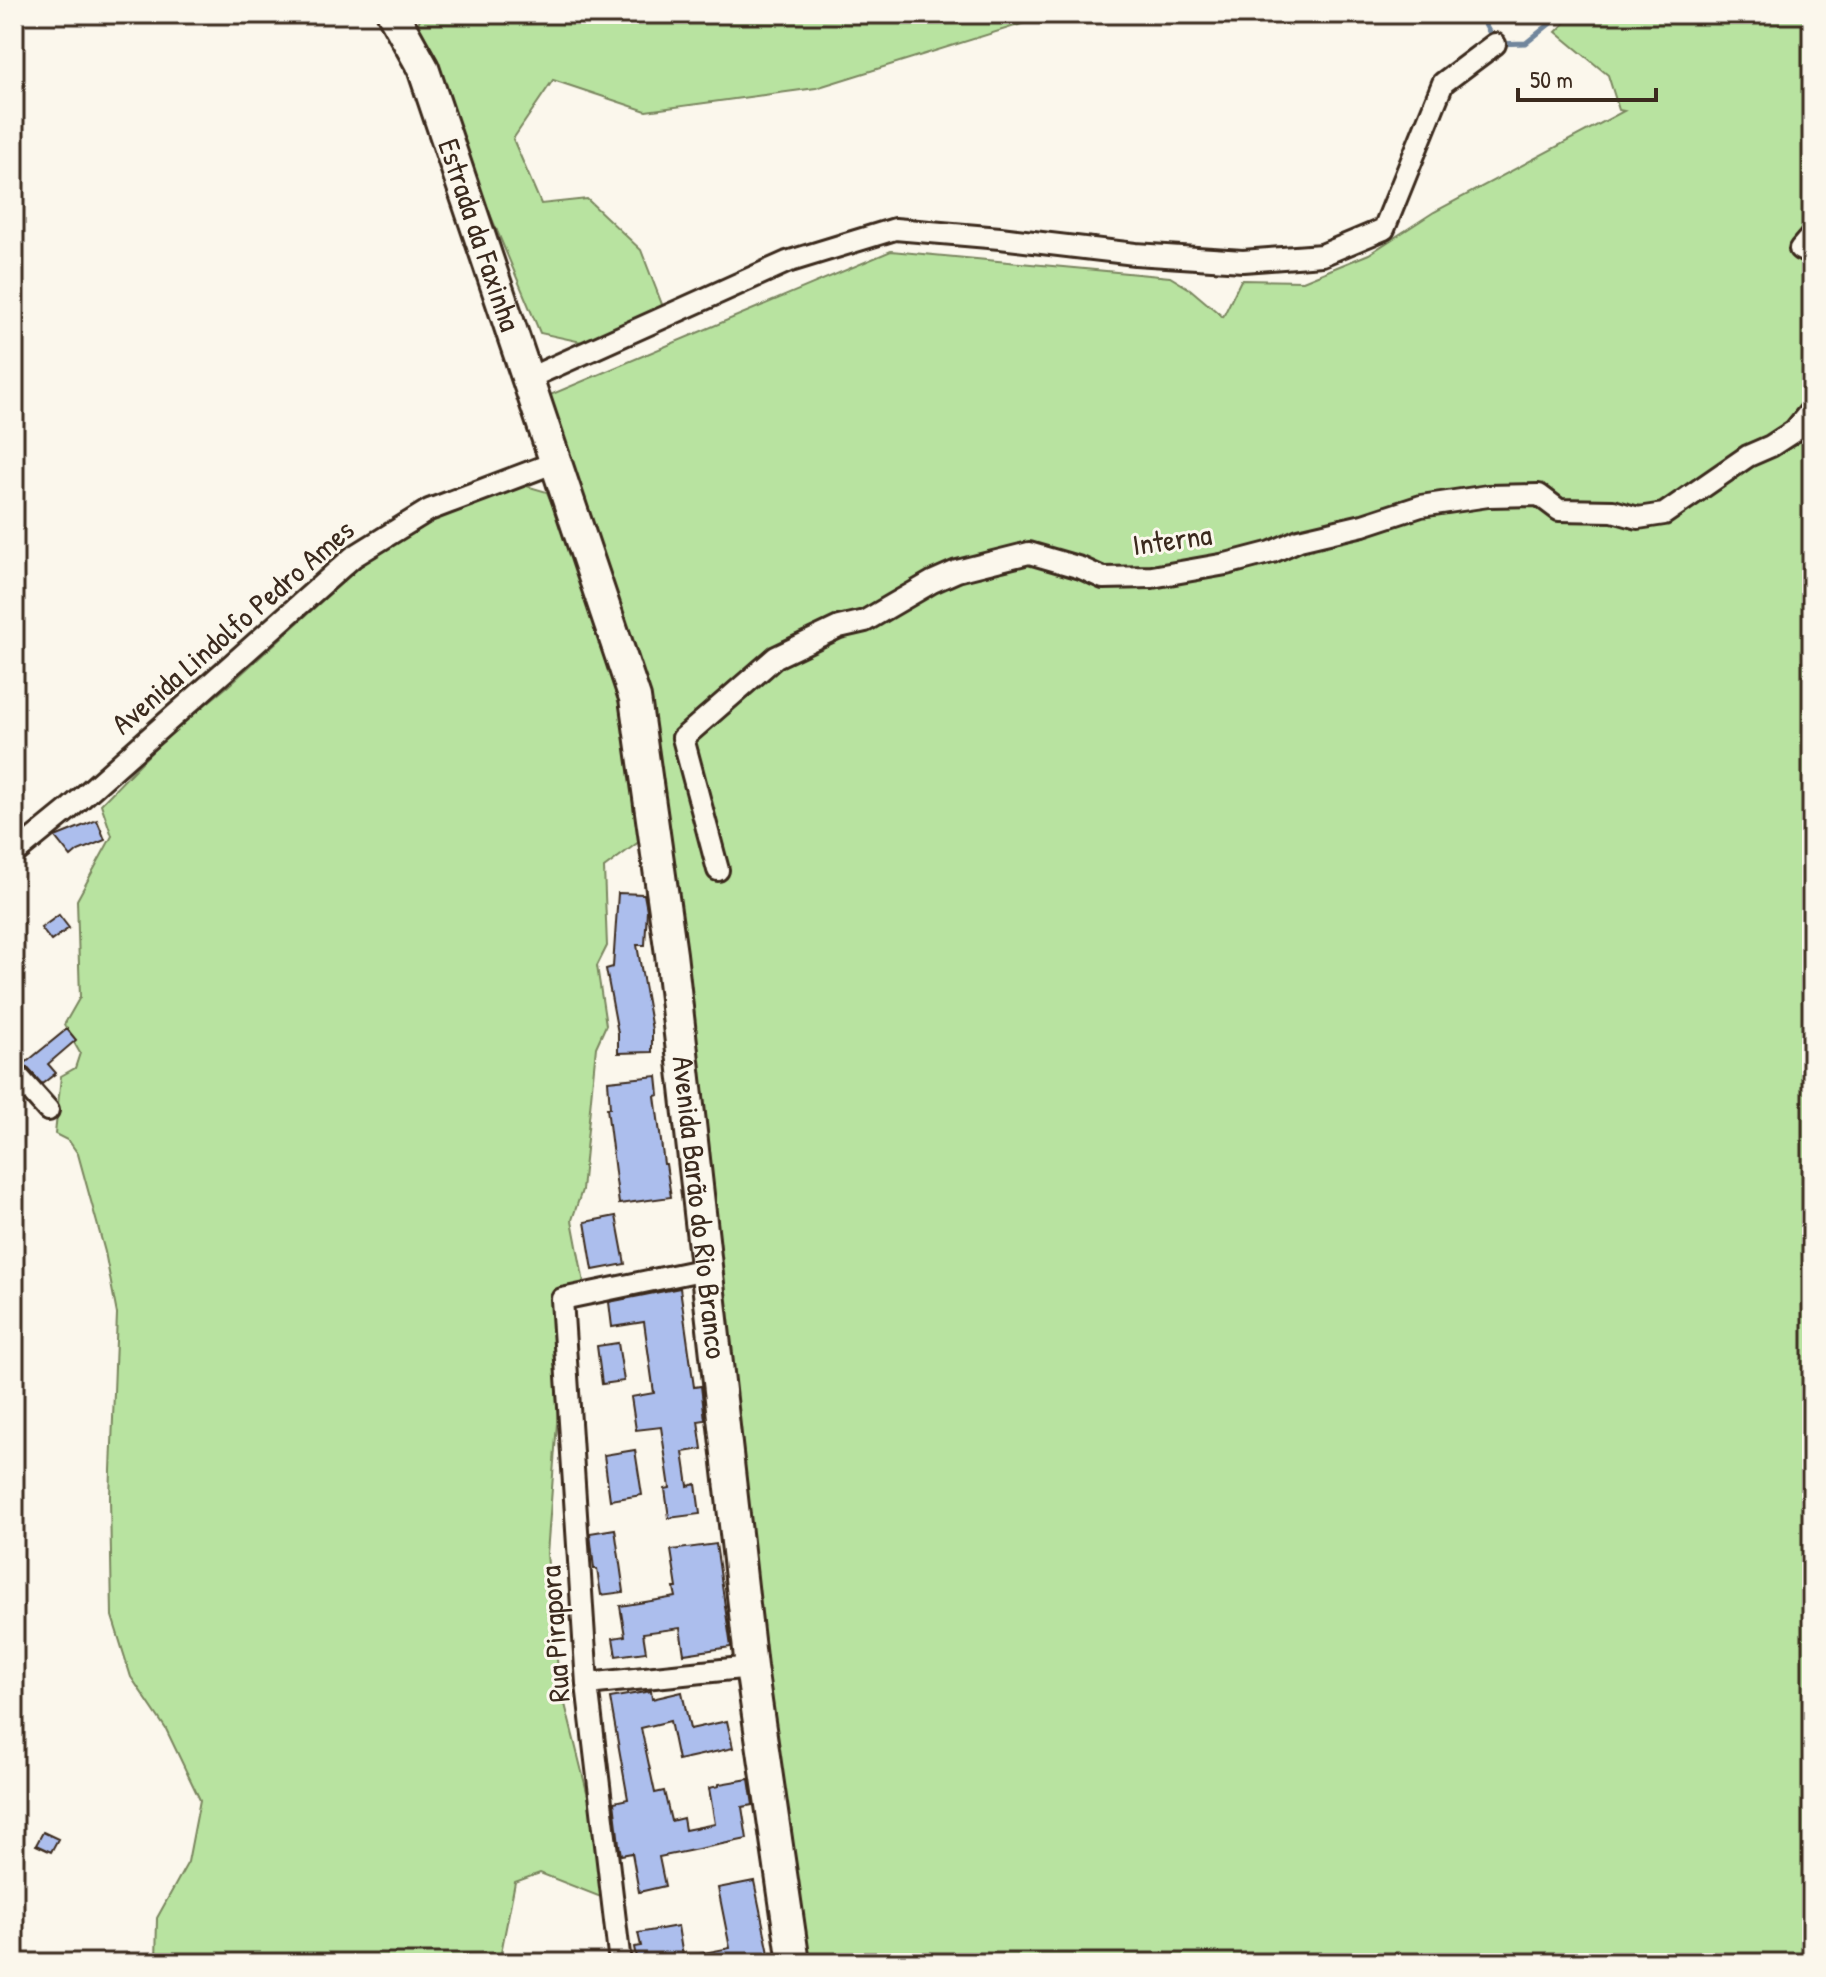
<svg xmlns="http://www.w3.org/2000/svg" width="1826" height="1977" viewBox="0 0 1826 1977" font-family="'Patrick Hand',sans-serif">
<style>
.green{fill:#b8e3a0;stroke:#7a865f;stroke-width:2}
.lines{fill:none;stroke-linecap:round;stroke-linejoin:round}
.stream{stroke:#71869c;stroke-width:5}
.building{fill:#acbeed;stroke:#3b2a1e;stroke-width:2}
.street-casing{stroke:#3b2a1e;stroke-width:26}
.secondary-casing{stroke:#3b2a1e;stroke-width:36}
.street{stroke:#fbf7ec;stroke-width:20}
.secondary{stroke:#fbf7ec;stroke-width:30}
.labels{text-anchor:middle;stroke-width:6;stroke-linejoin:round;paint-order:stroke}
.street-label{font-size:30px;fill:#3b2a1e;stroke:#fbf7ec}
</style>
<rect width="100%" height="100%" fill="#fbf7ec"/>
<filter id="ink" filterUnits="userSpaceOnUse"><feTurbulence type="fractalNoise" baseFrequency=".0125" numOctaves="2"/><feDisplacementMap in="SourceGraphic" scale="16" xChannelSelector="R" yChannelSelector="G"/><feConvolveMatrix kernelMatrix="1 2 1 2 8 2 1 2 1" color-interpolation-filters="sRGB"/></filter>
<g filter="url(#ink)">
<path class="green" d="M422 14H1033L1025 23 816 88 646 111 553 80 513 139 541 204 587 199 641 250 663 307 586 343 540 333 414 33Z
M1574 14H1812V1963H798L641 699 550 395 891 251 1170 277 1190 289 1223 317 1241 280 1303 281 1369 254 1434 212 1624 111 1619 110 1608 75 1556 32Z
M516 483 547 492C595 602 638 719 640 841L604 868 607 946 597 966 606 1025 596 1047 582 1190 572 1220 585 1288 552 1296 561 1370 547 1554 559 1680 595 1824 620 1872 611 1901 540 1873 515 1882 499 1963H156L157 1918 188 1862 200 1800 166 1729 131 1677 112 1616 110 1497 117 1314 105 1252 78 1154 69 1141 55 1134 61 1076 75 1068 80 1053 64 1025 80 997 77 900 112 836 101 804 167 736 228 686 386 543 463 500Z"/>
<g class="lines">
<path class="stream" d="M1479 14 1496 44 1526 43 1562 14"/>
</g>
<path class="building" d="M97 820 105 840 78 851 71 857 55 837Z
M618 893 644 894 647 910 645 945H637L652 1030V1052L618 1053V1033L606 969 613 967Z
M59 915 69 928 51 941 41 928Z
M67 1029 76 1040 48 1064 56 1073 42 1084 24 1064Z
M657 1076 659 1095 655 1096 664 1164H666L671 1197 619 1204 607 1108H610L608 1081Z
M616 1216 625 1264 593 1270 585 1222Z
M680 1288 694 1387 701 1386 705 1420 698 1421 702 1449 683 1452 688 1486 696 1484 700 1514 669 1518 665 1489 670 1488 661 1427 636 1430 631 1397 654 1393 644 1322 612 1327 609 1302Z
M618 1343 624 1381 602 1384 597 1346Z
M635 1450 642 1495 610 1500 604 1455Z
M615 1529 624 1592 601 1595 597 1569H594L590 1533Z
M716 1544 731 1647 684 1654 680 1628 643 1633 646 1652 616 1656 613 1638 625 1636 620 1606 676 1597 674 1588H677L671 1550Z
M651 1691 652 1699 682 1692 690 1729 727 1721 733 1748 678 1760 670 1721 641 1728 655 1793 664 1791 671 1821 683 1818 685 1830 715 1824 709 1788 719 1786V1784L749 1779 753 1805 742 1807 747 1839 659 1857 665 1886 639 1892 632 1853 621 1855 619 1844 614 1802 628 1799 610 1698Z
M43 1832 58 1839 51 1852 36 1845Z
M754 1881 771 1963H689L688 1956 730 1948 718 1888Z
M678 1926 684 1963H637L634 1947 641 1946 638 1933Z"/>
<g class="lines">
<g class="street-casing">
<path id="street" d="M1812 235 1800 249 1812 255
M529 378 787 262 895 229 1000 238 1135 254 1243 261 1322 255 1384 229 1443 83 1495 44
M14 854 68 810 353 557 429 510 556 462
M718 870 683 738 776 657 839 627 865 621 932 582 957 571 1029 553 1081 568 1103 578 1152 577 1226 564 1272 552 1299 540 1363 525 1421 506 1488 496 1539 495 1559 510 1613 511 1638 518 1664 514 1748 456 1771 446 1794 431 1812 409
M14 1072 48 1110
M587 1684 751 1667
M620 1963 587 1684 562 1299 706 1269"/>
</g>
<g class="secondary-casing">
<g id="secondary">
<path id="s1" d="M393 14 423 68 635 698 671 954 751 1667 794 1963"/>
</g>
</g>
<use href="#street" class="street"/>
<use href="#secondary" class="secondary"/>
</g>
</g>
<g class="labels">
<g class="street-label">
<text dy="10" stroke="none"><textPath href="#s1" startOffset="238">Estrada da Faxinha</textPath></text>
<text transform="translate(1172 540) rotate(-8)" y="10">Interna</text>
<text transform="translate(233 627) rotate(-41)" y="10">Avenida Lindolfo Pedro Ames</text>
<text dy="10" stroke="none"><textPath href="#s1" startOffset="1240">Avenida Barão do Rio Branco</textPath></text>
<text transform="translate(555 1634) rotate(-94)" y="10">Rua Pirapora</text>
</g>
</g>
<rect width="1826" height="1977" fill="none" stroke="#fbf7ec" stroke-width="48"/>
<rect x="24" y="24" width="1778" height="1929" fill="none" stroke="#3b2a1e" stroke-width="3" filter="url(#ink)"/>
<path d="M1518 88v12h138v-12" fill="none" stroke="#3b2a1e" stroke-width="4"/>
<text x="1530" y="88" font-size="24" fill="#3b2a1e" stroke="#fbf7ec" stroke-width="6" paint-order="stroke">50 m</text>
</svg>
